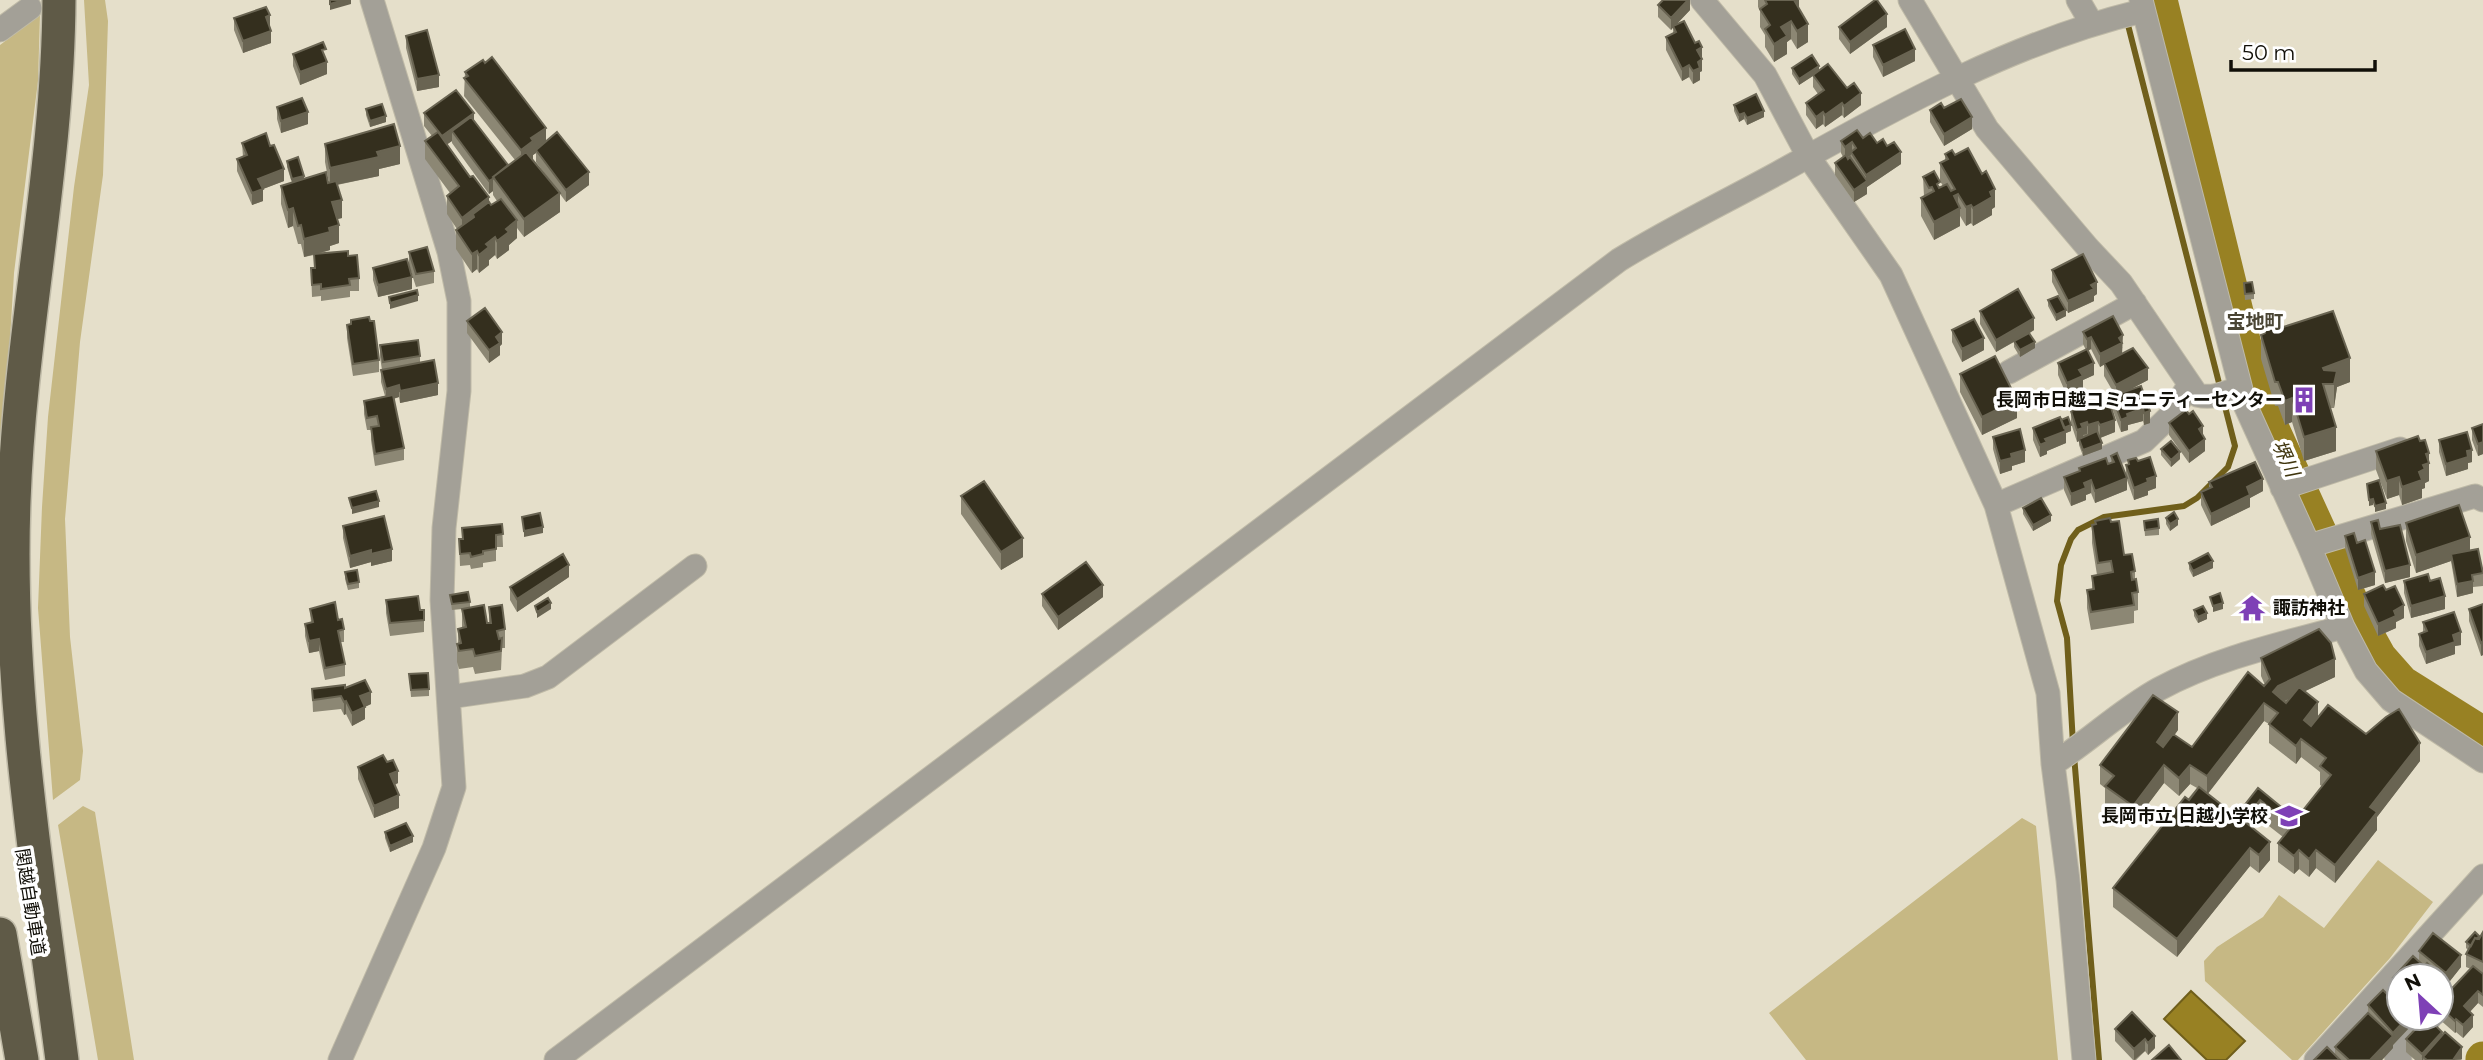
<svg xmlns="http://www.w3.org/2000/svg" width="2483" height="1060" viewBox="0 0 2483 1060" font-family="Montserrat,'Noto Sans JP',sans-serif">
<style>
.green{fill:#c6b884}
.water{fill:#988123;stroke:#705f1b;stroke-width:2}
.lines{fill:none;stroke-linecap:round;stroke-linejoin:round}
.stream{stroke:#705f1b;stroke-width:6}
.river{stroke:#988123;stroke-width:35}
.minor-casing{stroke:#bfbaa7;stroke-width:25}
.highway-casing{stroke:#bfbaa7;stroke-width:36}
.minor{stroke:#a3a097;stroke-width:23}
.highway{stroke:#5f5a47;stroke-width:33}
.wall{fill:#8c8774;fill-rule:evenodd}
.shaded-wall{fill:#696452}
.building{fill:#342f1e;stroke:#696452;stroke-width:2}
.labels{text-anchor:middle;stroke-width:7;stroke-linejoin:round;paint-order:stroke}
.poi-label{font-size:18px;font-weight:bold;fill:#110f08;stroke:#fff;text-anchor:end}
.street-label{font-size:18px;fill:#110f08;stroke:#fff}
.neighbourhood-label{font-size:19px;font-weight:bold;fill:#4a4534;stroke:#fff}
.water-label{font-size:19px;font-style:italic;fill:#40360f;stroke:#fff}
</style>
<rect width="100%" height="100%" fill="#e5dfca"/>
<path class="green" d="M84 0H105L108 21 103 175 80 342 65 519 70 637 83 751 80 780 53 800 38 608 42 507 48 417 74 187 89 85Z
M40 15 38 81 14 273 0 506V45Z
M83 806 95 812 134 1060H98L58 825Z
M2022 818 2036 826 2058 1060H1806L1769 1013Z
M2378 860 2433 902 2390 958 2298 1060H2292L2205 981 2204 961 2217 947 2263 917 2279 895 2324 928Z"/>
<path class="water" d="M2191 991 2245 1041 2226 1060H2207L2164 1019Z"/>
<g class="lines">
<path class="stream" d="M2073 744 2067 638 2057 601 2061 565 2071 539 2078 530 2104 517 2184 506 2197 498 2228 467 2235 446 2127 21
M2074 755 2099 1060"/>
<path class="river" d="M2160 0 2256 394 2364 630 2379 657 2402 683 2483 734
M2483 1060V1059"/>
<g class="minor-casing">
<path id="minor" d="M1702 0 1765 75 1808 156 1891 275 1996 505 2048 693 2053 764 2068 880 2084 1060
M1910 0 1987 129 2088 248 2121 283 2197 395C2213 399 2225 393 2239 388
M2078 0 2092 24
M2141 0 2245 405 2309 546 2343 627 2366 671 2391 700 2483 761
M0 30 30 8
M2009 372 2135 303
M2282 488 2400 449
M1996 505 2144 441 2170 416 2189 385
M2309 546 2475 496 2483 500
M449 697 525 686 548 677 695 566
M2053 764C2089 741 2121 710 2159 689 2216 658 2281 644 2343 627
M340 1060 434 848 454 787 442 600 444 528 459 391V301L449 252 372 0
M556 1060 1619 260C1671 228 1725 202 1778 173 1894 109 2012 42 2142 11
M2316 1060 2483 876
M2400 1060 2396 1056 2430 1018"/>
</g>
<g class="highway-casing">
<path id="highway" d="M59 0C58 168 20 333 14 501 7 688 38 875 62 1060
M0 934 22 1060"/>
</g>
<use href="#minor" class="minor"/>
<use href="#highway" class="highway"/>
</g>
<path class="wall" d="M1690 0V10L1676 25 1695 43 1702 47V71L1700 72V80L1693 84 1689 77 1682 81 1666 50V37L1673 33V27L1671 30 1658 17V5Z
M1758 0H1799V9L1808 42 1797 49 1791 39 1787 42V54L1774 62 1765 47V35L1760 27V11L1758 7Z
M234 18 270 27 271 43 243 53 234 30Z
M1839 27H1887L1850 54 1839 39Z
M406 36 439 87 417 91 406 48Z
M1873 45 1915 61 1883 77 1873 57Z
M293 54 326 60 327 74 300 85 293 66Z
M1792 68 1819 70 1861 105 1844 118 1842 115 1825 127 1823 124 1816 129 1806 115V103L1818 94 1813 87V76L1799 85 1792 74Z
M465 72 546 142 589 185 566 202 560 194V212L524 237 517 228V238L509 245V250L497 259 495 255 489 260V265L479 273 477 269 472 273 456 249V230L457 229 447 214V196L450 193 425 159V141L432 136 424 126V113L474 120 508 165 515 160 464 96ZM452 141V143L489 194 493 191V195L497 201 491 205 489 202 447 144ZM536 153V162L556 189 533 160V155Z
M1734 105 1764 117 1747 125 1744 119 1739 122 1734 111Z
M277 107 308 124 281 133 277 119Z
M366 109 386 122 370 127 366 115Z
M1930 110 1972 129 1944 146 1930 122Z
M1863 138 1901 164 1867 187V194L1854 202 1835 175V163L1843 157 1841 153V141Z
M242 143 284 181 263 189V201L252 205 237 171V159L243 157Z
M325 144 400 164 379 169V176L337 185 342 218 338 219 339 243 330 246V250L318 254 348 256 359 278V291H350V297L321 301V296L312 297 311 268H314V255L304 257 301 244H298L293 226 288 228 281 204V186L292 183 287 167V161L304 179 329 183 325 162Z
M1945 154 1955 155 1995 207 1992 209V215L1973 226 1971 223 1966 226 1960 216V226L1934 240 1921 216V198L1924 196 1923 177 1940 188 1943 186 1940 181V163L1945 160Z
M409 252 434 271V283L416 287 409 265Z
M373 268 412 289 378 297 373 280Z
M2052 270 2097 294 2094 296V301L2068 313 2052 282Z
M2244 283 2254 293V299L2245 300Z
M2048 300 2066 316 2056 321 2048 306Z
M1980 311 2034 330 2030 333 2035 348 2020 357 2014 347V342L1996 352 1980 324Z
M351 320 379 360V372L353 376 347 338V325H351Z
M467 321 502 344 500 346V355L489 363 467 333Z
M2280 328 2350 382 2337 387 2334 408H2330L2336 451 2304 461 2292 422 2285 425 2278 406H2275L2261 359V335L2264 334V329Z
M1952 330 1984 350 1962 362 1952 342Z
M2083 332 2123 348H2122V354L2148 380 2129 390 2141 386 2150 423 2144 425 2143 421 2128 425V430L2121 432 2112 408V396L2115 395 2104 376V364L2100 367 2091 349 2088 351 2094 375 2083 380V388L2067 396 2058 375V363L2086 350 2083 344Z
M380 345 420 356V362L438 395 400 403 399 397 393 399 404 448V460L375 466 371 440V430H367L364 414V401L385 396 381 382V370H382L380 357Z
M1960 374 2017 418 1982 435 1960 392Z
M2108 398 2115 432 2100 438 2102 449 2083 456 2079 445V441L2077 442 2071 423V411Z
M2061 420 2071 431 2066 433V443L2047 451V454L2040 457 2033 440V428Z
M2169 423 2203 436 2205 451 2189 463 2169 435Z
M2483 424V454L2478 456 2472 440V428Z
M1993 437 2025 462 2012 466V470L2000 474 1993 449Z
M2439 440 2472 462 2468 463V469L2446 476 2439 452Z
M2420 441 2429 453V481L2425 483V488L2422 489V498L2402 505 2399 495 2387 499 2376 470V451Z
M2161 449 2180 459 2171 467 2161 455Z
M2111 456 2126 476V465L2128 464V460L2138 461 2156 488 2148 491V495L2134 500 2127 480V490L2095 503 2091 493 2086 495V500L2071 506 2064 490V477L2079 472V468L2111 463Z
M2209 482 2263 491 2250 498V507L2211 526 2201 505V492L2209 488Z
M961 496 1023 557 1001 570 961 514Z
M2023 508 2051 521 2033 531 2023 514Z
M2166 518 2178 525 2170 531 2166 524Z
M2144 521 2159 528V535L2145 536Z
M2371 522 2380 529 2410 577 2385 583 2371 534Z
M2406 523 2470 551 2483 572V586L2473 587V593L2457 597 2451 561 2416 573 2406 541Z
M502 524 503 547H496V561L483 563V567L471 569 470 565 460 566 459 539H462V528Z
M2092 525 2124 555 2135 571V579L2138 592V610L2134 611V623L2091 630 2087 608V590L2092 589V576L2097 575 2092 543Z
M343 526 392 561 371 566V562L350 568 343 538Z
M2345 536 2357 543 2375 585 2358 590 2345 548Z
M2189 563 2213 568 2193 577 2189 569Z
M345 572 359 582V588L348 590 345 579Z
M569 577 517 612 510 600V587Z
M2404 581H2430L2445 609 2411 618 2404 593Z
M2386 590 2404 618 2396 622V628L2378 636 2364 606V594Z
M1042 594 1103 597 1058 630 1042 606Z
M450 595 470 602V607L487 623H489V607L505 629V648H502L501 670 475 674 473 667 459 669 457 662V644L458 643V629L462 628V609L452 610Z
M386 600 424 610V632L390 636 386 613Z
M2483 604V655L2481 656 2469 621V609Z
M310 609 338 620 344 629V642H340L345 664V676L325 680 319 651 309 653 305 636V624L311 623Z
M2194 610 2207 619 2198 623 2194 616Z
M2423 622 2461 645 2455 646V654L2426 664 2419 646V634L2423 632Z
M2261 658 2335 677 2305 691 2318 717 2366 734 2420 761 2377 817V830L2335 883 2316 868 2309 877 2299 869 2294 874 2278 862V843L2283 837 2260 819 2253 828 2270 860 2259 873 2250 866 2177 957 2113 907V888L2197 788 2190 784 2179 796 2164 783 2133 824 2105 804V788L2100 784V765L2178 730 2174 735 2192 747 2265 685 2261 676ZM2264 721 2269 724V743L2296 764 2301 757 2320 772V785L2322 786 2296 819 2258 788 2236 816 2207 794Z
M409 674 429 689V696L411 697Z
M345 688 371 704 365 707V719L352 726 346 714 344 715 341 709 313 712 312 689Z
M358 767 398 783 395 785 399 808 374 818 358 779Z
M385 832 413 842 390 852 385 838Z
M2483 932V1007L2478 1003 2470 1012 2473 1027 2463 1038 2456 1032 2455 1033 2438 1018H2441V1000L2471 969 2466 967V954L2468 950 2466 948V942L2479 938Z
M2419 951 2461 967 2446 986 2444 983V991L2441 994V976H2399V995L2393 990V978L2419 961Z
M2368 1005 2409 1018V1028L2393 1045V1048L2382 1060H2314L2335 1055V1047L2368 1013Z
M2132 1012 2155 1048 2148 1055 2145 1051 2136 1060H2133L2115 1041V1029Z
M2442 1036 2462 1060H2415L2406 1052V1039Z"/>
<path class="shaded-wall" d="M344 0H351V4L330 10V4Z
M1688 0H1690V10L1671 30V18Z
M1792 0H1799V12Z
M1887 14V27L1850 54V42Z
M270 15V27L266 29V17Z
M1791 21V39L1787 42V54L1774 62V44L1781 27Z
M1808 24V42L1797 49V31Z
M271 31V43L243 53V41Z
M1702 47V71L1700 72V80L1693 84V71L1697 50Z
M1915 49V61L1883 77V65Z
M327 62V74L300 85V72Z
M1689 65V77L1682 81V69Z
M1819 66V72L1799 85V79Z
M439 75V87L417 91V79Z
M1861 93V105L1844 118V106Z
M1842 103V115L1825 127V115Z
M1764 111V117L1747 125V118Z
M308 112V124L281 133V121Z
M1823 112V124L1816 129V117Z
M474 113V125L452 131V141L442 148V136Z
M1744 113V119L1739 122V115Z
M386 116V122L370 127V121Z
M1972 117V129L1944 146V134Z
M546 128V146L536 150V153L533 155V160L521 168V150L531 138Z
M1852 142V154L1851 152V155L1845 159V147Z
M400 146V164L379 169V176L330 186V168L377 152Z
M1901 152V164L1867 187V194L1854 202V190L1866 182V175Z
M284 169V181L263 189V201L252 205V193L258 179Z
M589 172V185L566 202V190Z
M304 176V183L292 185V179Z
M493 178V191L489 194V181Z
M1995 189V207L1992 209V215L1973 226V208L1990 192Z
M560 193V212L524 237V219Z
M1958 194V209L1960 208V226L1934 240V222L1954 196Z
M489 197V215L474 217 473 214V227L462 236V218Z
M342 200V218L332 220V202Z
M1971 205V223L1966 226V207Z
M293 208V226L288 228V210Z
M517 220V238L509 245V250L497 259V241L506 229Z
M339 225V243L330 246V250L304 257V239L329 228Z
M495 237V255L489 260V265L479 273V255L486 244Z
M477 251V269L472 273V254Z
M412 277V289L378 297V285Z
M2097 282V294L2094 296V301L2068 313V301Z
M418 295V301L390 309V303Z
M2066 310V316L2056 321V315Z
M2034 318V330L1996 352V340Z
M502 332V344L500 346V355L489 363V350L496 337Z
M2123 335 2122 355 2100 367V354Z
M2091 337V349L2087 351V339Z
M1984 338V350L1962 362V349Z
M2035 342V348L2020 357V350Z
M2350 358V382L2337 387 2334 408V384L2323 368Z
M2094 363V375L2083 380V388L2067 396V383L2079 370Z
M2148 368V380L2116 397V385Z
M438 383V395L400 403V391Z
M399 385V397L386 401V389Z
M2292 398V422L2285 425V401Z
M2017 400V418L1982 435V417Z
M2143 408V421L2128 425V430L2121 432V420L2127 414Z
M2150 411V423L2144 425V413Z
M2115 420V432L2100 438V425Z
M2087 422V434L2083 435V440L2079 439V441L2077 442V430L2081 424Z
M2098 422V434L2088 437V425Z
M2071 425V431L2066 433V443L2047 451V454L2040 457V445L2045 439 2064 428Z
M2203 426V438L2199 429Z
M2336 427V451L2304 461V437Z
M2205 439V451L2189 463V451Z
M2483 442V454L2478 456V444Z
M2102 443V449L2083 456V450Z
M2025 450V462L2012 466V470L2000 474V461L2011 454Z
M2472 450V462L2468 463V469L2446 476V464L2467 451Z
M2180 452V459L2171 467V460Z
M2429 453V481L2425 483V488L2422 489V498L2402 505V487L2419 472 2423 465 2426 454Z
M2156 476V488L2148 491V495L2134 500V488L2147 479Z
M2399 477V495L2387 499V481Z
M2127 478V490L2095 503V491Z
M2263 479V491L2250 498V507L2211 526V514L2247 487Z
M2091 480V493L2086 495V500L2071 506V494L2084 483Z
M2373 499V505L2369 506V500Z
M379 501V507L352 514V508Z
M2386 503V509L2375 512V506Z
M2051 515V521L2033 531V525Z
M2178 519V525L2170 531V524Z
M543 527V533L524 537V531Z
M2470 537V555L2451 554V561L2416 573V555Z
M1023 538V557L1001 570V552Z
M392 549V561L371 566V554Z
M371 550V562L350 568V556Z
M2213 561V568L2193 577V571Z
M569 565V577L517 612V599Z
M2410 565V577L2385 583V571Z
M2375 572V585L2358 590V578Z
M2473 581V593L2457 597V584Z
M1103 585V597L1058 630V617Z
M2445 596V609L2411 618V606Z
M551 603V609L537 618V612Z
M2223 603V609L2213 612V606Z
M2404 605V618L2396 622V628L2378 636V624L2394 611Z
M2207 613V619L2198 623V617Z
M2461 632V645L2455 646V654L2426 664V652L2453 635Z
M319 639V651L309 653V641Z
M2483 642V655L2481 656V643Z
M2335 659V677L2278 704 2273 711V692L2278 686Z
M371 692V704L360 709V696Z
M346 701V714L344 715V702Z
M2318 702V720L2304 739V720Z
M2264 703V721L2207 795V776Z
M365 707V719L352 726V713Z
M2178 712V730L2157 760V742Z
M2301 739V757L2296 764V746Z
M2420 743V761L2377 817V830L2335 883V865L2370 807Z
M2164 765V783L2133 824V806Z
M2190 765V784L2179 796V778Z
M398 771V783L390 786V774Z
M399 795V808L374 818V806Z
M2260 800V819L2244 839V821Z
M413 836V842L390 852V846Z
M2270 842V860L2259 873V855Z
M2250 848V866L2177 957V939Z
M2299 850V869L2294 874V856Z
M2316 850V868L2309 877V859Z
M2461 955V967L2446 986V973Z
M2444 979V991L2441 994V981Z
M2478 991V1003L2464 1018V1006Z
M2473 1015V1027L2463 1038V1025Z
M2407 1018H2409V1028L2393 1045V1048L2382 1060H2370L2393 1036V1033Z
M2456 1019V1032L2455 1033V1021Z
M2442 1032V1044L2423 1057V1060H2422V1054Z
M2155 1036V1048L2148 1055V1043Z
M2145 1039V1051L2134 1060V1049Z
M2462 1047V1059L2453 1060Z"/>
<path class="building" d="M330 0H344L330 4Z
M1663 0H1688L1671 18 1658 5Z
M1765 0H1794L1808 24 1797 31 1791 21 1781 27 1787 36 1774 44 1765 29 1770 25 1760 9 1767 4Z
M1875 0H1877L1887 14 1850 42 1839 27Z
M266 7 270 15 266 17 271 31 243 41 234 18Z
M1684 21 1695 43 1699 41 1702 47 1697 50 1702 59 1698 62 1700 68 1693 71 1689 65 1682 69 1666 37 1676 32 1673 26Z
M1905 29 1915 49 1883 65 1873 45Z
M427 30 439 75 417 79 406 36Z
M323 42 326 49 322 50 327 62 300 72 293 54Z
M1812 55 1819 66 1799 79 1792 68Z
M492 57 546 128 531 138 533 141 521 150 464 78 468 76 465 72 483 60 485 63Z
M1828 64 1847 88 1854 83 1861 93 1844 106 1842 103 1825 115 1823 112 1816 117 1806 103 1824 90 1813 75Z
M456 90 474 113 442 136 424 113Z
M1756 94 1764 111 1747 118 1744 113 1739 115 1734 105Z
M302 98 308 112 281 121 277 107Z
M1961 99 1972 117 1944 134 1930 110 1941 103 1944 108Z
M382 104 386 116 370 121 366 109Z
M471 117 508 165 493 177 494 178 489 181 452 131Z
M394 124 400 146 377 152 379 157 330 168 325 144Z
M1857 130 1863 138 1870 133 1877 143 1883 139 1887 146 1894 142 1901 152 1866 175 1851 152 1856 148 1852 142 1845 147 1841 141Z
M438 132 470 177 473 176 489 197 462 218 447 196 459 186 425 141Z
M557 132 589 172 566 190 536 150Z
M266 133 270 146 274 145 284 169 258 179 263 189 252 193 237 159 247 155 242 143Z
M1968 148 1982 174 1986 171 1995 189 1990 192 1992 197 1973 208 1971 205 1966 207 1958 194 1954 196 1960 208 1934 222 1921 198 1934 191 1932 187 1929 188 1923 177 1934 171 1940 182 1937 184 1939 188 1947 184 1951 191 1955 189 1940 163 1948 159 1945 154 1952 150 1955 155Z
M526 152 560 193 524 219 493 177Z
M1846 155 1848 159 1850 157 1867 181 1854 190 1835 163Z
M298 157 304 176 292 179 287 161Z
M326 172 328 183 336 181 342 200 332 202 339 225 329 228 330 232 304 239 301 225 298 226 293 208 288 210 281 186Z
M501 199 517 220 506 229 509 232 497 241 495 237 486 244 489 247 479 255 477 251 472 254 456 230 474 217 473 214 489 202 491 205Z
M427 247 434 271 416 274 409 252Z
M348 251V256L357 255 359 278 349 279 350 285 321 289V284L312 285 311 268H315L314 254Z
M2083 254 2097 282 2091 285 2094 289 2068 301 2052 270Z
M407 259 412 277 378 285 373 268Z
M2252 282 2254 293 2245 294 2244 283Z
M2018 289 2034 318 1996 340 1980 311Z
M417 290 418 295 390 303 389 297Z
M2058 296 2066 310 2056 315 2048 300Z
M485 308 502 332 496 337 500 343 489 350 467 321Z
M2333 311 2350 358 2323 368 2324 370 2337 371 2334 384H2323L2336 427 2304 437 2292 398 2285 401 2278 382H2275L2261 335 2265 333 2264 329 2278 324 2280 328Z
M2113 316 2123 335 2119 338 2122 343 2100 354 2091 337 2087 339 2083 332Z
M369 317 370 321H374L379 360 353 364 347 325 351 324V320Z
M1974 319 1984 338 1962 349 1952 330Z
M2029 333 2035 342 2020 350 2014 341Z
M418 340 420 356 383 362 380 345Z
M2133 348 2148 368 2116 385 2104 363Z
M2087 349 2094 363 2079 370 2083 376 2067 383 2058 363Z
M1995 356 2017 400 1982 417 1960 374Z
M434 360 438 383 400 391 399 385 386 389 381 370Z
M2141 386 2150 411 2144 413 2143 408 2127 414 2128 417 2121 420 2112 396Z
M393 395 404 448 375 454 371 427 379 426 377 416 367 418 364 401Z
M2108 398 2115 420 2100 425 2098 422 2088 425 2087 422 2081 424 2083 428 2077 430 2071 411Z
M2186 410 2189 414 2193 411 2203 426 2199 429 2205 439 2189 451 2169 423Z
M2060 417 2066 431 2045 439 2047 442 2040 445 2033 428Z
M2068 417 2071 425 2064 428 2061 420Z
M2483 424V442L2478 444 2472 428Z
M2020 429 2025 450 2011 454 2012 458 2000 461 1993 437Z
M2097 431 2102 443 2083 450 2079 439Z
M2467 432 2472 450 2467 451 2468 457 2446 464 2439 440Z
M2418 436 2420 441 2425 440 2429 453 2426 454 2429 463 2423 465 2425 469 2419 472 2422 480 2402 487 2399 477 2387 481 2376 451Z
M2171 441 2180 452 2171 460 2161 449Z
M2117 453 2127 478 2095 491 2091 480 2084 483 2086 488 2071 494 2064 477 2080 471 2079 468 2106 458 2108 464 2114 462 2111 456Z
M2150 457 2156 476 2147 479 2148 482 2134 488 2126 465 2129 464 2128 460 2136 458 2138 461Z
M2255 462 2263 479 2247 487 2250 495 2211 514 2201 492 2212 487 2209 482Z
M2379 480 2386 503 2375 506 2373 499 2369 500 2367 484Z
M984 481 1023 538 1001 552 961 496Z
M376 491 379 501 352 508 349 498Z
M2041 498 2051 515 2033 525 2023 508Z
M2459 505 2470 537 2416 555 2406 523Z
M2174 512 2178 519 2170 524 2166 518Z
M540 513 543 527 524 531 522 517Z
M384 516 392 549 371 554V550L350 556 343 526Z
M2110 518 2111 522 2119 521 2124 555 2132 554 2135 571 2131 572 2132 580 2136 579 2138 592 2132 593 2134 605 2091 612 2087 590 2094 589 2092 576 2113 572 2111 561 2098 563 2092 525 2096 524 2095 521Z
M2158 519 2159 528 2145 530 2144 521Z
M2378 520 2380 529 2400 525 2410 565 2385 571 2371 522Z
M502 524 503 534 496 535V549L483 551V554L471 557 470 553 460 554 459 539H463L462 528Z
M2354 533 2357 543 2365 540 2375 572 2358 578 2345 536Z
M2478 549 2483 573 2472 575 2473 581 2457 584 2451 554Z
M2208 553 2213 561 2193 571 2189 563Z
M563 554 569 565 517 599 510 587Z
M1086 562 1103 585 1058 617 1042 594Z
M357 570 359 582 348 584 345 572Z
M2428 574 2430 581 2440 578 2445 596 2411 606 2404 581Z
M2383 585 2386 590 2395 586 2404 605 2394 611 2396 616 2378 624 2364 594Z
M468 592 470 602 452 604 450 595Z
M2220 593 2223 603 2213 606 2210 597Z
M418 596 420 610H424V620L390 623 386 600Z
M548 598 551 603 537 612 535 606Z
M335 602 338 620 342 619 344 629 338 631 345 664 325 668 319 639 309 641 305 624 313 622 310 609Z
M2483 604V642L2481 643 2469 609Z
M484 605 487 623H491L489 607 502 605 505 629 497 631 499 639 502 638 501 651 475 656 473 649 459 651 457 644 461 643 458 629 466 627 462 609Z
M2203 606 2207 613 2198 617 2194 610Z
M2454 612 2461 632 2453 635 2455 642 2426 652 2419 634 2427 631 2423 622Z
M2319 629 2331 643 2335 659 2278 686 2273 692 2286 703 2299 687 2318 702 2304 720 2311 726 2328 705 2366 734 2386 717 2399 709 2420 743 2370 807 2377 812 2335 865 2316 850 2309 859 2299 850 2294 856 2278 843 2292 826 2260 800 2244 821 2270 842 2259 855 2250 848 2177 939 2113 888 2185 797 2189 800 2199 787 2236 816 2258 788 2296 819 2331 775 2320 766 2326 758 2301 739 2296 746 2269 724 2278 713 2264 703 2207 776 2190 765 2179 778 2164 765 2133 806 2105 786 2114 776 2100 765 2153 695 2178 712 2157 742 2163 747 2173 734 2192 747 2248 672 2264 686 2270 679 2261 658Z
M428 673 429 689 411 690 409 674Z
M365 680 371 692 360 696 365 707 352 713 346 701 344 702 341 696 313 700 312 689 345 685V688Z
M383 755 387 762 393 760 398 771 390 774 399 795 374 806 358 767Z
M406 823 413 836 390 846 385 832Z
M2475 932 2479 936 2477 939 2475 938 2471 946 2466 942Z
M2483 932V962L2466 954 2475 938 2479 939Z
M2433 933 2461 955 2446 973 2419 951Z
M2413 956 2424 966 2427 963 2441 976H2399V983L2393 978Z
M2473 966 2483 974V995L2478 991 2464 1006 2473 1015 2463 1025 2456 1019 2455 1021 2441 1008V1000Z
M2383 990 2399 1006V1018H2407L2393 1033 2368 1005Z
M2132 1012 2155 1036 2148 1043 2145 1039 2134 1049 2115 1029Z
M2368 1013 2393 1036 2370 1060H2349L2335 1047Z
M2426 1018H2428L2442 1032 2422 1054 2406 1039Z
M2445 1032 2462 1047 2453 1060H2427L2423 1057Z
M2169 1045 2181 1060H2152Z
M2327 1047 2340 1060H2314Z"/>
<defs>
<g id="building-bare" transform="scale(2.1)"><path d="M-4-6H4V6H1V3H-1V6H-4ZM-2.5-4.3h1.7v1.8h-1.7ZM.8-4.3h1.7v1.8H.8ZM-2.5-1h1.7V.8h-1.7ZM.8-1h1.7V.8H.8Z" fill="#7e40b6" stroke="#fff" stroke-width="2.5" paint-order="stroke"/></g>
<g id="temple-bare" transform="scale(2.1)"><path d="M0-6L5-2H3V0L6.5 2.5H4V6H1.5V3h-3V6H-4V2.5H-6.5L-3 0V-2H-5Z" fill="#7e40b6" stroke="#fff" stroke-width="2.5" paint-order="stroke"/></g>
<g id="school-bare" transform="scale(2.1)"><path d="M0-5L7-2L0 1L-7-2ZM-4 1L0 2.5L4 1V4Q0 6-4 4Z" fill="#7e40b6" stroke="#fff" stroke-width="2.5" paint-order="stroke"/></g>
</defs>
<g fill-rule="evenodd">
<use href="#building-bare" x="2304" y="400"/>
<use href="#temple-bare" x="2252" y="608"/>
<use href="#school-bare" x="2289" y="816"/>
</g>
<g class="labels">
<g class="poi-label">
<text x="2283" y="406">長岡市日越コミュニティーセンター</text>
<text x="2273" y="614" text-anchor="start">諏訪神社</text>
<text x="2268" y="822">長岡市立 日越小学校</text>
</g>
<g class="street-label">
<text transform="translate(30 902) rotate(81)" y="6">関越自動車道</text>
</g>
<g class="neighbourhood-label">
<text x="2255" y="328">宝地町</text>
</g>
<g class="water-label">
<text transform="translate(2286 458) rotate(65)" y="7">堺川</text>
</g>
</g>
<g transform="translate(2420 997) rotate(334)"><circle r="33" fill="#ffffff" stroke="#a09f9c" stroke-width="2"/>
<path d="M0-5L12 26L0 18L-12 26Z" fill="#7e40b6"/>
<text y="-10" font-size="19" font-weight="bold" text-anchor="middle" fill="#110f08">N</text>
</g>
<path d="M2231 60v10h144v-10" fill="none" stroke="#110f08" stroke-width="3.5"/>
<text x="2242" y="60" font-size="21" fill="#110f08" stroke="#ffffff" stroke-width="5" paint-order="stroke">50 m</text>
</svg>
